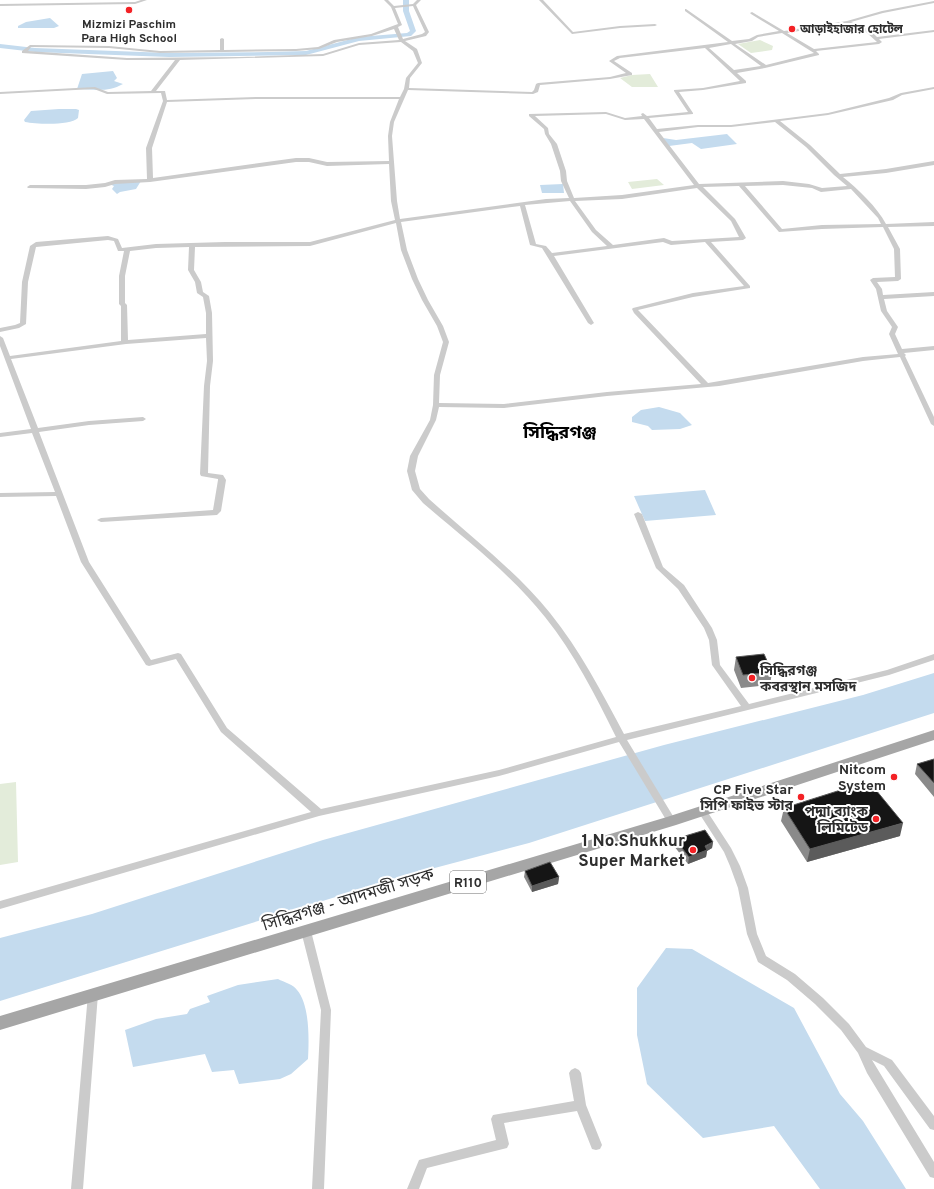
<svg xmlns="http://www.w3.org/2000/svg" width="934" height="1189" viewBox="0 0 934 1189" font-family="Overpass,'Noto Sans Bengali',sans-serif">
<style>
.green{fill:#e3ecda}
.water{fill:#c4dbee}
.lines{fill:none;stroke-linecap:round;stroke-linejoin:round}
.canal{fill:#c4dbee;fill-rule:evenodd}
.minor{fill:#cbcbcb;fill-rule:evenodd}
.primary{fill:#a6a6a6;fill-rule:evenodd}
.wall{fill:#8a8a8a}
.shaded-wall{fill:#5b5b5b}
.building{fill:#151515;stroke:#5b5b5b}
.poi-dot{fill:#f32125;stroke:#fff;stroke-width:1.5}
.labels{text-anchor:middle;stroke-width:4;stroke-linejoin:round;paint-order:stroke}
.far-poi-label{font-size:12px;font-weight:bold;fill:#2e2e2e;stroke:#fff}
.shield{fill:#fff;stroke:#6d6d6d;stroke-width:1}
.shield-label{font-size:13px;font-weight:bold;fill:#2e2e2e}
.poi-label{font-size:14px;font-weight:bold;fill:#2e2e2e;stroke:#fff;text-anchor:end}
.near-poi-label{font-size:17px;font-weight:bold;fill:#2e2e2e;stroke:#fff;text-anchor:end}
.near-street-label{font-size:17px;fill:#2e2e2e;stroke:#fff}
.district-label{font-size:18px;font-weight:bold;fill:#000;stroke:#fff}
</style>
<rect width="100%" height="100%" fill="#fff"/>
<path class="green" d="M760 40 773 46 772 50 751 53 738 44Z
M650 74 658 87H632L620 78 632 75Z
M657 179 664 185 632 189 628 182Z
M16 782 18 862 0 865V784Z"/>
<path class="water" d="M50 18 59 26 54 28H18V26L26 22Z
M113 71 117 78 114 81 123 84C107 93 94 89 77 89L82 74Z
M59 109H76L79 110 78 118C70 126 36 124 25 122L24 120 31 111Z
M727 134 737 144 701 149 692 143 669 146 663 138 676 140Z
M141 181 136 189 120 192 117 194 112 189 114 186 109 184Z
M563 184 564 193H542L540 185Z
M659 407 680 413 692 425 680 429 652 430 648 426 632 422V417L641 410Z
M705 490 716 515 645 521 634 496Z
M934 673V713L529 843 397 878 0 1001V938L92 914 323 840 664 745 863 695Z
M666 948 692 949 794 1008 840 1094 863 1121 906 1189H820L774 1126 703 1138 647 1084 637 1035V988Z
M278 979C284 982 294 985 297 990 310 1005 309 1040 308 1059L291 1074 280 1079 239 1084 234 1070 212 1072 205 1054 133 1067 125 1030 156 1019 187 1014 190 1009 210 1002 207 996 238 985Z"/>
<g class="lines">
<path class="canal" d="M403 0H409V11L416 31 411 36 359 41 306 55 169 57 35 52 0 48V44L35 48 169 53 269 52 306 51 359 37 407 33 410 31 403 11Z"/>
<path class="minor" d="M141 0H147L135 4 0 6V4L135 2Z
M384 0H388L394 6 413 4 417 0H421L416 5 429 32 426 36 405 41 417 49 422 63 410 78 409 88 532 92 534 90 536 84 538 83 610 77 626 73 609 61 617 56 728 42 685 11V9H686L732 41 749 39 757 35 779 31 751 14 750 13 752 12 784 31 847 21 882 11 934 1V3L883 13 851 22 870 30 877 37 934 30V32L879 39 882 42 879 44 816 51 819 54V55L765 68 737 73 746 81V83L703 90 679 92 693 113V114L649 118 657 129 698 125H731L828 113 889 98 901 93 934 87V89L902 95 893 100 828 115 780 121 810 145 840 174 886 169 934 161V165L886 173 843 177C858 189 877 207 886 224L934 222V226L888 227 900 249 901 279 898 281 877 282 882 289 883 295 934 292V296L884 299 887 311 898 327 895 334 902 349 934 346V350L904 353 906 355 905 356 934 417V426L931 424 900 357 863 361 719 386 607 396 504 408 439 407 436 420 418 456 415 471 420 489 429 499C470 536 515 570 550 613 580 650 602 693 624 734L741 706 712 665 709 640 704 628 678 589 656 568 634 514 638 512 642 514 663 567 684 585 712 628 717 640 720 665 749 704 887 670 934 654V660L889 675 627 740 676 821 674 823 671 824 668 823 619 742 499 776 319 816 0 909V901L311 812 221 732 176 659 149 666 146 665 81 562 56 496 0 497V493L55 492 32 433 0 437V433L31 429 0 346V336L3 338 10 356 121 341V306L119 304V276L124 251H118L114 241 108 240 36 247 28 282 26 324 19 328 0 332V328L15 325 20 323 22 282 30 246 36 242 108 236 118 239 122 248 156 244 225 242H310L395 220 391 201 389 164 327 166 309 162H296L150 182 115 184 105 187 86 189 28 188 27 187 30 185H86L105 183 115 180 147 179 146 148 163 101 161 93 107 94 94 89 0 94V92L95 87 108 92 151 91 175 60H127L22 53V51L30 45 109 46 160 51 220 50V39L222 38 224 39V50L296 49 318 47 334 40 371 34 398 24 391 7ZM413 6 425 32 422 34 403 39 398 27 402 25 395 8ZM847 23 866 32 877 42 814 49 787 33ZM394 29 399 40 359 43 323 54 239 57 127 58 28 51 31 47 109 48 160 53 296 51 319 49 337 42 372 36ZM782 33 814 53 766 65 735 44 752 41 758 37ZM401 42 413 51 418 63 406 78 404 89 400 97H257L167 100 165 91H156L180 60 323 56 359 45ZM731 44 761 66 734 70 709 48ZM705 48 740 81 703 88 674 90V91L688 112 647 116 643 113 641 114 642 116 625 118 606 112 529 114V116L544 129 545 134 551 144 560 171 561 181 569 198 546 199 400 219 397 201 392 136 394 122 408 90 533 94 538 92 540 85 610 79 632 75V73L614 61 620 58ZM257 99H399L390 122 388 136 389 161 327 162 309 158H296L153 178 152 148 167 102ZM606 114 625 120 644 119 694 185 622 195 574 198 567 181 566 171 557 144 549 134 548 128 535 116ZM775 122 806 147 834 175 847 186 822 188 809 184 783 181 699 184 659 132 698 127H731ZM783 185 812 188 821 192 851 189 878 218 881 224 822 225 782 229 745 186ZM739 186 779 232 822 229 883 227 894 249 895 277 873 278 870 280 876 289 881 311 892 327 889 334 898 354 863 357 708 383 639 311 638 310 693 297 750 288V286L711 242 743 240 746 238 735 219 703 187ZM697 188 731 221 739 237 672 241 664 238 613 245 596 230 575 201 622 199ZM570 201 592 232 607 246 552 253 546 246 536 244 525 205ZM520 206 530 245 542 248 588 323 591 325 594 323 554 256 663 242 671 245 705 242 744 286 693 293 633 308 632 309 634 313 701 384 607 392 504 404 439 403 440 375 449 342 443 326 428 300 418 279 407 250 401 222ZM396 223 401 250 412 279 422 300 437 326 443 342 434 375 433 405 430 420 410 456 407 471 412 490 423 503C465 539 510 573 545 617 574 653 595 695 616 737L499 770 321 809 227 728 181 654 178 653 151 660 89 562 39 432 89 425 143 421 146 419 143 417 89 421 38 428 11 359 126 344 206 338 207 361 204 386 200 474 201 476 218 479V480L213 510 101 518 97 520 101 522 217 515 221 511 226 480 223 475 208 473 210 386 213 361 212 313 209 296 203 292 201 282 194 270 195 247 310 246ZM189 247 188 270 195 282 197 293 203 297 206 313V334L128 340 127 305 125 303V276L130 251 156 248Z
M539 0H543L573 32 620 26 655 24 657 25 655 26 620 28 572 34Z
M702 807 705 808 731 848 740 866 748 888 757 934 766 956 795 974 823 998 849 1024 866 1047 892 1060 934 1116V1130L930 1129 884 1066 872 1060 934 1162V1178L930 1177 867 1073 858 1053 841 1030 815 1004 787 980 758 962 747 934 738 888 730 866 724 852 697 810 699 808Z
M306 927 310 928 311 931 331 1010 324 1189H312L321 1010 301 931 302 928Z
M93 990 97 991 98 994 83 1189H71L88 994 89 991Z
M575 1068 579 1070 581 1073 586 1105 602 1145 600 1149 596 1150 592 1149 577 1111 504 1123 509 1144 507 1148 427 1168 419 1189H407L419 1160 496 1140 491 1119 493 1115 574 1101 569 1073 571 1070Z"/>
<path class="primary" d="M934 730V740L676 825 0 1030V1016L667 817Z"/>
</g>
<path class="wall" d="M736 657 772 672 770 685 741 688 734 670Z
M934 759V797L915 774 917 764Z
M848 790 900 836 807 862 781 821 784 808Z
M675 839 713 842 712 848 707 851 706 857 688 864 674 846Z
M525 871 559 877 558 884 532 892 524 877Z"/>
<path class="shaded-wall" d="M903 823 900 836 807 862 810 849Z
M713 842 712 848 707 851 706 857 688 864 689 857Z
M559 877 558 884 532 892V886Z"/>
<path class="building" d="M764 654 772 672 743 675 736 657Z
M934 759V783L917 764Z
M871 784 903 823 810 849 784 808 847 788 848 790Z
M705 830 713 842 705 846 707 850 689 857 675 839Z
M550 862 559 877 532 886 525 871Z"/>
<g class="poi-dot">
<circle cx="129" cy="10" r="4"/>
<circle cx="792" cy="29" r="4"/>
<circle cx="752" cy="678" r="4"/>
<circle cx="894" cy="777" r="4"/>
<circle cx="801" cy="797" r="4"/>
<circle cx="876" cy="819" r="4"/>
<circle cx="693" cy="850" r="4"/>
</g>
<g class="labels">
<g class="far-poi-label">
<text x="129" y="28">Mizmizi Paschim<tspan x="129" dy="14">Para High School</tspan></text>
<text x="800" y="33" text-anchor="start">আড়াইহাজার হোটেল</text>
</g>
<rect class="shield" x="450" y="871" width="36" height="22" rx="3"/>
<g class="shield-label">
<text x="468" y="887">R110</text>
</g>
<g class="poi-label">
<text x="760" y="675" text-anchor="start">সিদ্ধিরগঞ্জ<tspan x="760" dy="16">কবরস্থান মসজিদ</tspan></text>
<text x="886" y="774">Nitcom<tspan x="886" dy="16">System</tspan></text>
<text x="793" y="794">CP Five Star<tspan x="793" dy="16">সিপি ফাইভ স্টার</tspan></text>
<text x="868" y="816">পদ্মা ব্যাংক<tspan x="868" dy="16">লিমিটেড</tspan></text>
</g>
<g class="near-poi-label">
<text x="685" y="846">1 No.Shukkur<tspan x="685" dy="20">Super Market</tspan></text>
</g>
<g class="near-street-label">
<text transform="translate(348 899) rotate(-17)" y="6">সিদ্ধিরগঞ্জ - আদমজী সড়ক</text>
</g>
<g class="district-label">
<text x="560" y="438">সিদ্ধিরগঞ্জ</text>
</g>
</g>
</svg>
